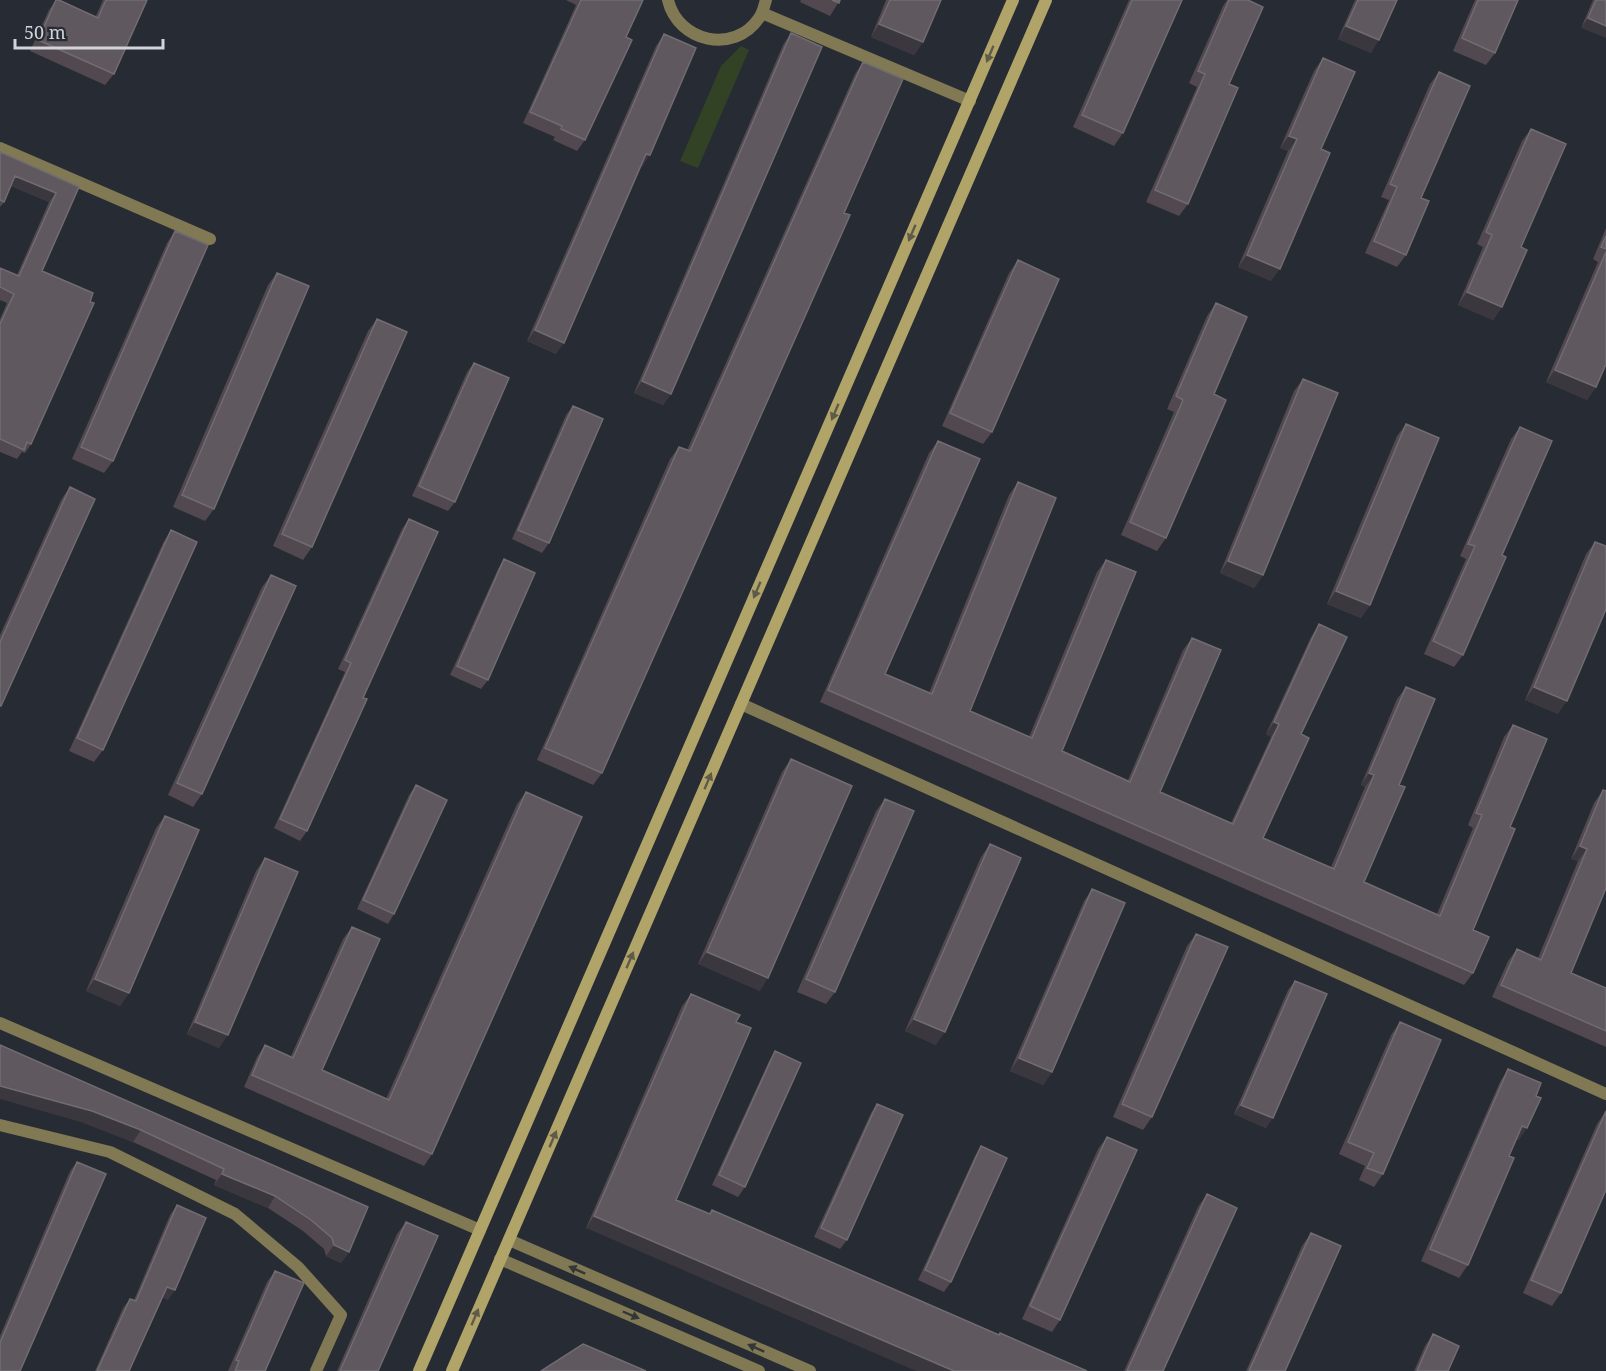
<svg xmlns="http://www.w3.org/2000/svg" width="1606" height="1371" viewBox="0 0 1606 1371" font-family="'Noto Serif',serif">
<style>
.green{fill:#324224}
.lines{fill:none;stroke-linecap:round;stroke-linejoin:round}
.minor{stroke:#807954;stroke-width:12}
.tertiary{stroke:#807954;stroke-width:12}
.secondary{stroke:#b1a469;stroke-width:12}
.wall{fill:#51494f}
.shaded-wall{fill:#3a373e}
.building{fill:#5f585e;stroke:#716c72;stroke-width:1.5}
.oneway{fill:#5e5b49}
.oneway2{fill:#343738}
</style>
<rect width="100%" height="100%" fill="#272b33"/>
<path class="green" d="M741 46 749 50 698 168 680 161 721 66Z"/>
<g class="lines">
<path class="minor" d="M668 0C678 42 734 55 759 18 763 13 764 6 766 0
M762 13 970 101
M0 148 210 239
M741 704 1606 1094
M0 1125 110 1152 235 1214 298 1267 341 1315 316 1371"/>
<path class="tertiary" d="M0 1023 480 1230
M509 1240 810 1371
M500 1259 759 1371"/>
<path class="secondary" d="M419 1371 1013 0
M452 1371 1046 0"/>
</g>
<path class="wall" d="M56 0 96 16 103 0H147L114 74 105 85 30 51 49 10Z
M566 0H643L626 37 585 140 577 151 553 140 555 137 523 123 576 5Z
M801 0H840L830 16 800 2Z
M886 0H941L923 42 914 55 871 37Z
M1129 0H1182L1123 133 1114 146 1073 127Z
M1227 0H1248L1229 84 1188 204 1179 216 1146 202 1197 87 1189 83 1223 6Z
M1355 0H1397L1371 53 1338 39Z
M1475 0H1518L1495 53 1486 65 1453 51Z
M1593 0H1606L1581 28Z
M791 33 671 394 663 405 634 393 783 45Z
M664 34 642 167 640 166 556 354 527 341 656 46Z
M1323 58 1321 149 1271 281 1238 267 1288 151 1280 148 1314 71Z
M863 62 844 213 602 773 593 785 537 760 670 459 679 447 687 450 855 74Z
M1439 72 1421 198 1406 255 1397 267 1365 253 1389 200 1381 197 1430 84Z
M1531 129 1521 247 1502 307 1493 320 1458 305 1483 247 1477 244 1522 141Z
M0 152 79 187 42 271 31 444 25 453 22 452 17 459 0 452V319L7 303 0 300V268L17 275 49 202 11 186 4 202 0 207Z
M1606 228V364L1596 387 1587 400 1546 382 1598 262 1593 259Z
M175 231 113 461 104 473 72 459 167 243Z
M1018 260 992 432 983 444 942 426 1009 273Z
M277 273 214 509 205 521 173 507 268 285Z
M1216 303 1166 538 1157 551 1121 535 1174 412 1167 409 1207 316Z
M377 319 312 547 303 560 273 546 368 331Z
M474 363 455 502 448 511 412 496 467 372Z
M1303 379 1263 575 1254 588 1220 573 1294 391Z
M573 406 549 543 542 553 512 539 566 415Z
M1406 424 1370 605 1361 618 1327 604 1397 436Z
M1520 427 1502 555 1463 655 1454 667 1424 654 1466 559 1460 556 1511 439Z
M938 441 885 674 929 693 1009 495 1018 482 970 711 1029 737 1097 572 1106 560 1062 751 1128 780 1183 650 1192 638 1160 792 1231 823 1271 737 1266 734 1311 637 1319 624 1301 734 1263 838 1331 867 1365 787 1361 785 1397 699 1406 687 1399 785 1364 882 1437 914 1473 828 1468 825 1504 737 1513 725 1510 827 1473 930V973L1464 985 820 702 929 453Z
M70 487 0 706V635L61 500Z
M409 519 363 698 307 831 300 841 274 828 345 672 338 669 402 529Z
M171 530 103 750 94 762 69 751 163 543Z
M1595 542 1558 714 1525 700 1586 554Z
M504 559 488 680 481 689 450 675 498 569Z
M271 575 202 794 193 807 168 795 262 587Z
M791 759 760 991 698 964 782 772Z
M416 785 394 914 388 924 357 909 409 795Z
M1603 790 1571 973 1606 988V1047L1492 997 1508 961 1517 949 1538 958 1578 861 1571 859 1594 803Z
M526 792 432 1154 424 1166 244 1087 257 1057 265 1045 291 1056 343 939 352 927 322 1070 386 1099 517 804Z
M885 799 835 992 826 1004 797 992 876 811Z
M165 816 129 993 120 1006 86 991 156 828Z
M990 844 936 1045 905 1031 981 857Z
M265 858 219 1048 187 1034 256 871Z
M1092 889 1052 1072 1043 1085 1010 1071 1084 901Z
M1196 934 1152 1117 1143 1130 1113 1117 1187 946Z
M1295 981 1266 1128 1234 1114 1288 990Z
M691 994 736 1022 676 1200 709 1214 712 1210 999 1335 1087 1371 586 1228 682 1006Z
M1400 1022 1383 1174 1374 1187 1359 1180 1365 1166 1339 1154 1391 1035Z
M0 1045 368 1207 349 1252 341 1263 326 1256 324 1249 303 1231 268 1208 214 1185 216 1180 133 1142 84 1123Z
M775 1051 745 1187 738 1197 712 1185 769 1061Z
M1508 1069 1519 1140 1516 1139 1509 1156 1468 1265 1459 1278 1421 1261 1500 1082Z
M877 1104 847 1240 840 1249 814 1237 871 1113Z
M1606 1111 1561 1293 1552 1306 1523 1293 1597 1124Z
M1107 1137 1060 1320 1052 1332 1022 1319 1098 1149Z
M981 1146 951 1282 944 1292 918 1280 975 1156Z
M77 1162 0 1371V1336L70 1171Z
M1207 1194 1163 1371H1124L1198 1207Z
M177 1205 168 1300 163 1297 129 1371H95L123 1308 130 1299 134 1300 170 1215Z
M406 1222 378 1371H337L397 1234Z
M1311 1233 1285 1371H1246L1302 1246Z
M275 1271 265 1371H228L267 1282Z
M1433 1334 1448 1371H1414L1425 1346Z"/>
<path class="shaded-wall" d="M1588 18 1606 26V38L1581 28Z
M879 24 923 42 914 55 871 37Z
M1346 26 1379 40 1371 53 1338 39Z
M1289 136 1297 139 1288 151 1280 148Z
M646 154 650 155 642 167 638 165Z
M15 176 56 193 49 202 9 185Z
M1247 255 1280 269 1271 281 1238 267Z
M1467 292 1502 307 1493 320 1458 305Z
M535 330 564 343 556 354 527 341Z
M1555 370 1596 387 1587 400 1546 382Z
M642 381 671 394 663 405 634 393Z
M1228 561 1263 575 1254 588 1220 573Z
M1336 591 1370 605 1361 618 1327 604Z
M1534 687 1567 701 1558 714 1525 700Z
M1274 722 1279 724 1271 737 1266 734Z
M1369 773 1374 775 1365 787 1361 785Z
M1580 846 1587 849 1578 861 1571 859Z
M707 952 768 978 760 991 698 964Z
M95 979 129 993 120 1006 86 991Z
M914 1019 945 1032 936 1045 905 1031Z
M195 1022 228 1035 219 1048 187 1034Z
M1019 1058 1052 1072 1043 1085 1010 1071Z
M0 1086 92 1111 141 1130 133 1142 84 1123 0 1099Z
M1241 1105 1273 1118 1266 1128 1234 1114Z
M1522 1126 1527 1128 1519 1140 1514 1138Z
M222 1174 275 1196 268 1208 214 1185Z
M594 1216 954 1371H916L586 1228Z
M334 1245 349 1252 341 1263 326 1256Z
M167 1287 175 1290 168 1300 161 1297Z"/>
<path class="building" d="M56 0H59L98 18 106 0H147L114 74 38 40Z
M581 0H643L626 37 632 40 585 140 561 129 562 126 530 112Z
M832 0H840L839 3Z
M890 0H941L923 42 879 24Z
M1132 0H1182L1123 133 1082 115Z
M1229 0H1248L1263 7 1229 84 1238 88 1188 204 1155 190 1205 74 1198 71Z
M1358 0H1397L1379 40 1346 26Z
M1478 0H1518L1495 53 1462 38Z
M1596 0H1606V26L1588 18Z
M791 33 822 47 671 394 642 381Z
M664 34 696 48 650 155 646 154 564 343 535 330Z
M1323 58 1355 72 1321 149 1330 153 1280 269 1247 255 1297 139 1289 136Z
M863 62 903 79 844 213 850 215 602 773 545 748 679 447 690 451Z
M1439 72 1470 86 1421 198 1429 201 1406 255 1374 241 1397 187 1390 184Z
M1531 129 1566 144 1521 247 1527 250 1502 307 1467 292 1492 235 1486 232Z
M0 152 79 187 42 271 93 293 90 302 94 303 31 444 27 442 24 450 0 439V324L14 294 0 287V268L19 276 56 193 15 176 4 202 0 200Z
M175 231 208 245 113 461 81 447Z
M1606 236V249L1601 247Z
M1606 252V364L1596 387 1555 370Z
M1018 260 1059 279 992 432 950 413Z
M277 273 309 286 214 509 182 495Z
M1216 303 1247 317 1214 394 1226 400 1166 538 1130 522 1183 400 1176 396Z
M377 319 407 332 312 547 282 534Z
M474 363 509 378 455 502 419 486Z
M1303 379 1338 393 1263 575 1228 561Z
M573 406 603 419 549 543 518 530Z
M1406 424 1439 438 1370 605 1336 591Z
M1520 427 1552 441 1502 555 1506 557 1463 655 1433 641 1475 546 1468 544Z
M938 441 980 459 885 674 932 694 1018 482 1056 498 970 711 1032 738 1106 560 1136 572 1062 751 1130 782 1192 638 1221 650 1160 792 1233 824 1279 724 1274 722 1319 624 1347 637 1301 734 1309 738 1263 838 1334 869 1374 775 1369 773 1406 687 1435 699 1399 785 1405 787 1364 882 1440 916 1482 815 1476 813 1513 725 1547 739 1510 827 1515 829 1473 930 1489 937 1473 973 828 690Z
M70 487 95 499 1 706H0V642Z
M409 519 438 532 363 698 367 699 307 831 280 819 351 663 345 660Z
M171 530 197 542 103 750 77 738Z
M1595 542 1606 546V609L1567 701 1534 687Z
M504 559 535 573 488 680 457 666Z
M271 575 296 586 202 794 177 783Z
M791 759 852 786 768 978 707 952Z
M416 785 447 800 394 914 363 900Z
M1603 790 1606 791V888L1571 973 1606 988V1031L1501 985 1517 949 1541 960 1587 849 1580 846Z
M526 792 582 817 432 1154 252 1075 265 1045 293 1058 352 927 380 939 322 1070 389 1100Z
M885 799 914 811 835 992 806 979Z
M165 816 199 830 129 993 95 979Z
M990 844 1021 858 945 1032 914 1019Z
M265 858 298 872 228 1035 195 1022Z
M1092 889 1125 903 1052 1072 1019 1058Z
M1196 934 1228 947 1152 1117 1122 1104Z
M1295 981 1327 994 1273 1118 1241 1105Z
M691 994 740 1015 736 1022 751 1028 676 1200 710 1214 712 1210 999 1335 1000 1333 1087 1371H954L594 1216Z
M1400 1022 1441 1040 1383 1174 1367 1168 1374 1153 1348 1142Z
M0 1045 368 1207 349 1252 334 1245 332 1238 311 1220 275 1196 222 1174 224 1169 141 1130 92 1111 0 1086Z
M775 1051 801 1063 745 1187 719 1175Z
M1508 1069 1541 1083 1536 1096 1541 1098 1527 1128 1522 1126 1509 1156 1514 1158 1468 1265 1430 1249Z
M877 1104 903 1115 847 1240 821 1228Z
M1606 1111V1190L1561 1293 1531 1280Z
M1107 1137 1137 1150 1060 1320 1030 1306Z
M981 1146 1007 1158 951 1282 925 1270Z
M77 1162 106 1174 20 1371H0V1343Z
M1207 1194 1237 1208 1163 1371H1127Z
M177 1205 206 1218 175 1290 167 1287 129 1371H97L130 1299 136 1301Z
M406 1222 438 1236 378 1371H340Z
M1311 1233 1341 1246 1285 1371H1249Z
M275 1271 304 1283 265 1371H235L239 1361 236 1360Z
M1433 1334 1459 1346 1448 1371H1417Z
M583 1344 646 1371H541Z"/>
<defs><path id="oneway-solid" d="M-6-.8H1V-3.2L6.5 0L1 3.2V.8H-6Z" transform="scale(1.5)"/></defs>
<g class="oneway">
<use href="#oneway-solid" transform="translate(990 54) rotate(113)"/>
<use href="#oneway-solid" transform="translate(912 233) rotate(113)"/>
<use href="#oneway-solid" transform="translate(835 412) rotate(113)"/>
<use href="#oneway-solid" transform="translate(757 590) rotate(113)"/>
<use href="#oneway-solid" transform="translate(708 781) rotate(-67)"/>
<use href="#oneway-solid" transform="translate(630 960) rotate(-67)"/>
<use href="#oneway-solid" transform="translate(553 1139) rotate(-67)"/>
<use href="#oneway-solid" transform="translate(475 1317) rotate(-67)"/>
</g>
<g class="oneway2">
<use href="#oneway-solid" transform="translate(577 1270) rotate(-156)"/>
<use href="#oneway-solid" transform="translate(631 1315) rotate(23)"/>
<use href="#oneway-solid" transform="translate(756 1348) rotate(-156)"/>
</g>
<path d="M15 39v9h148v-9" fill="none" stroke="#d2d4da" stroke-width="3"/>
<text x="24" y="39" font-size="18" fill="#d2d4da" stroke="#272b33" stroke-width="4.5" paint-order="stroke">50 m</text>
</svg>
